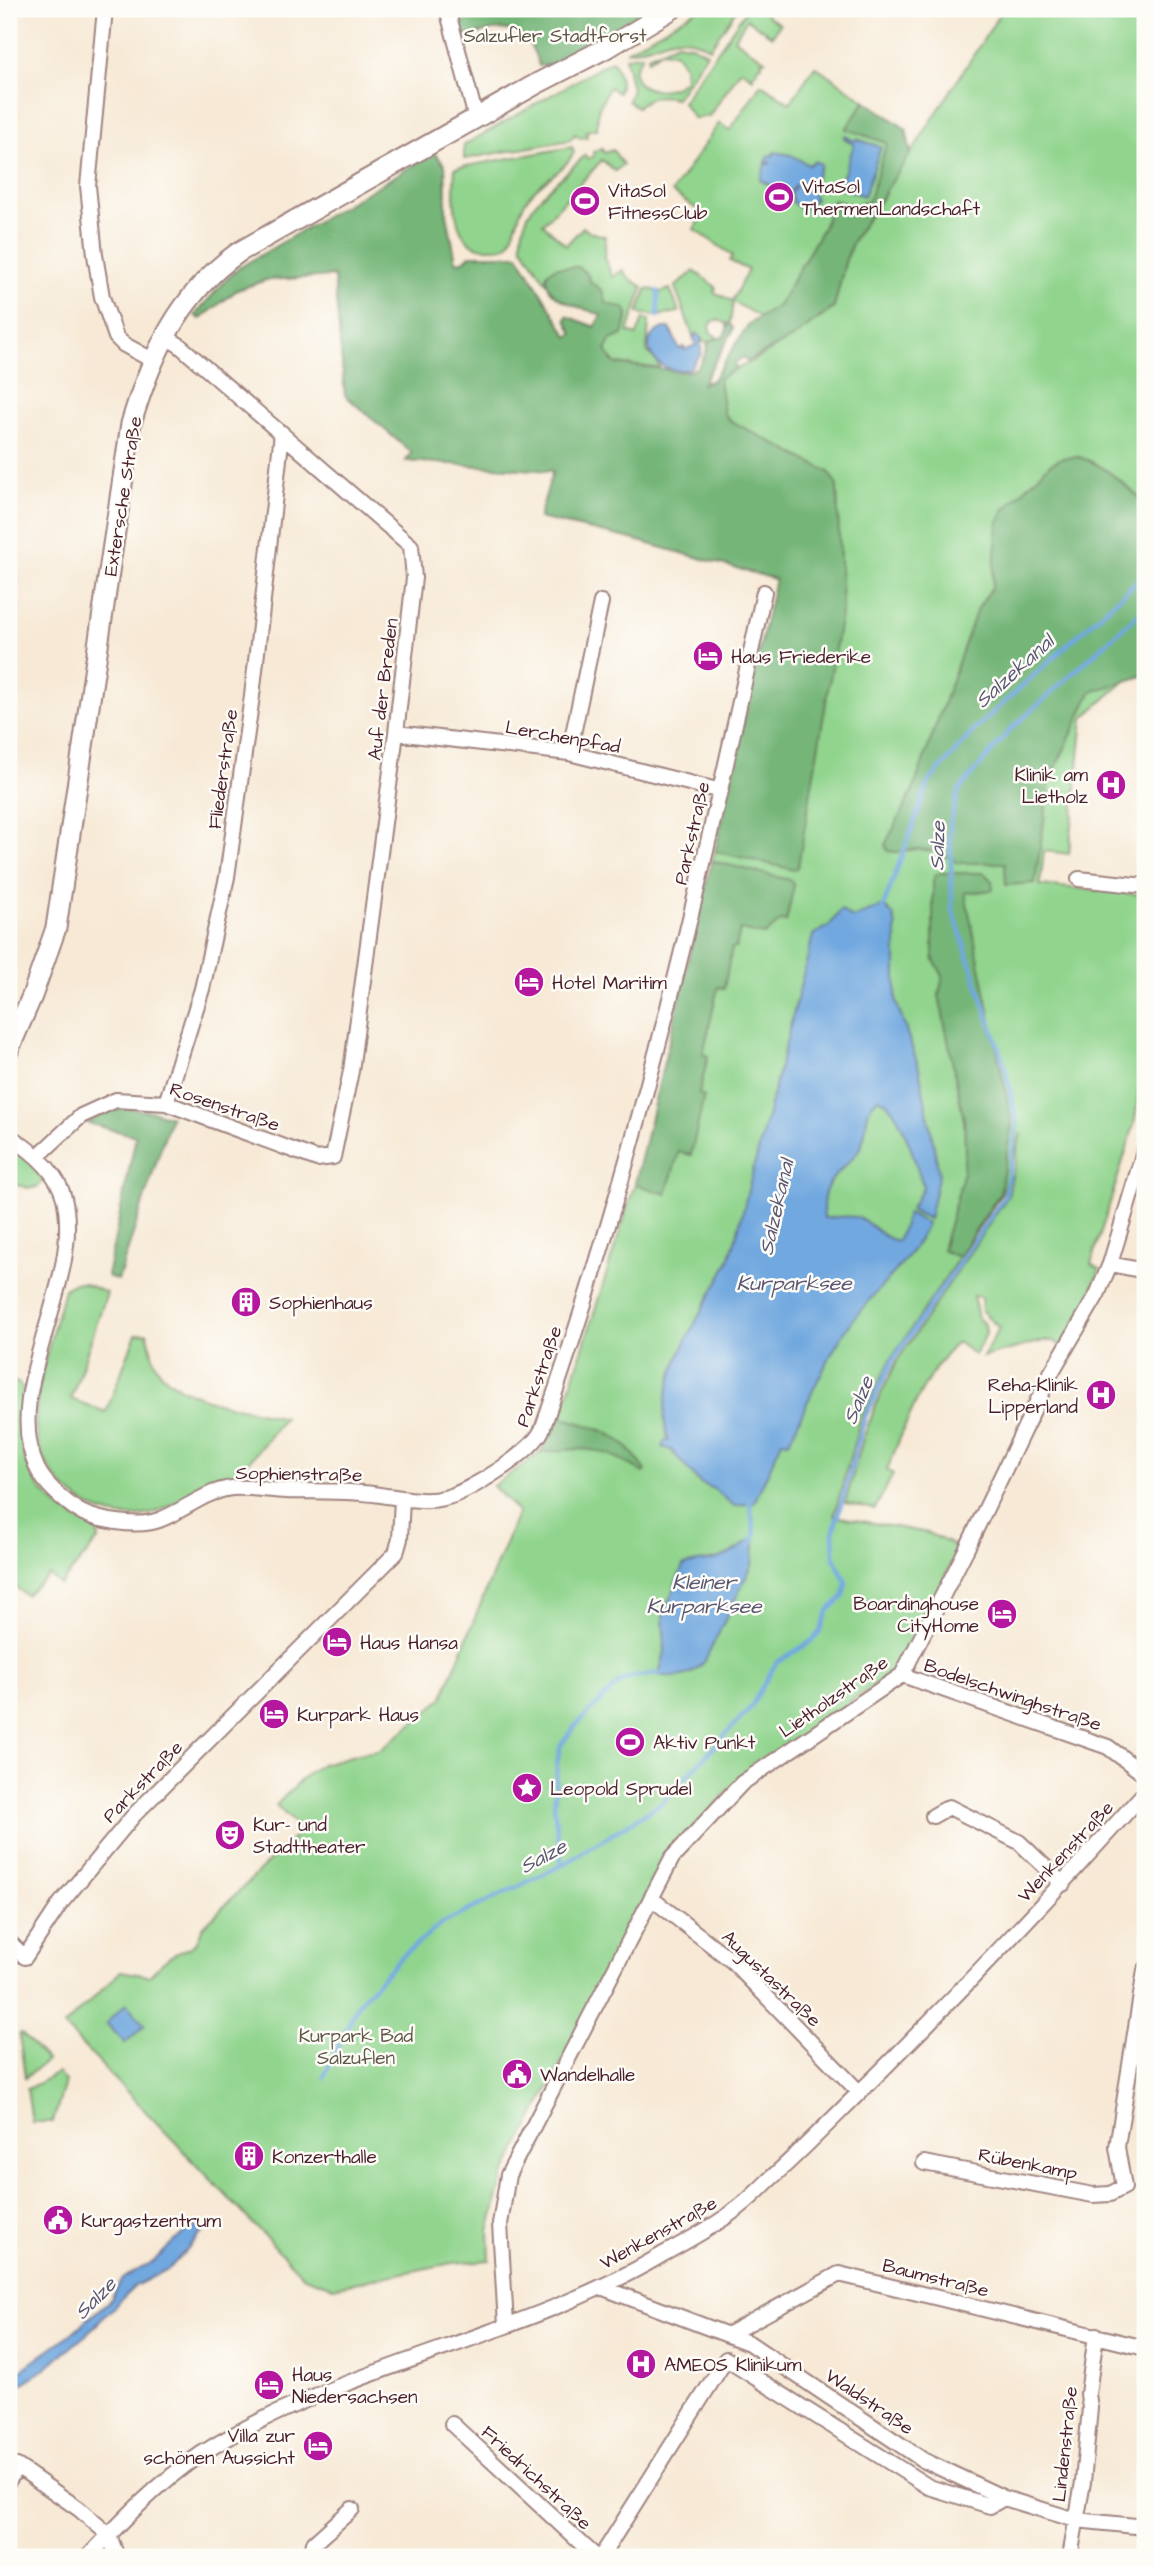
<svg xmlns="http://www.w3.org/2000/svg" width="1154" height="2566" viewBox="0 0 1154 2566" font-family="'Architects Daughter',sans-serif">
<style>
.green{fill:#90d48d;stroke:#6d7a5c;stroke-width:2}
.forest{fill:#74b678;stroke:#5f6a52;stroke-width:2}
.water{fill:#71a8df;stroke:#5e6485;stroke-width:2}
.lines{fill:none;stroke-linecap:round;stroke-linejoin:round}
.stream{stroke:#71a8df;stroke-width:4.5}
.minor-casing{stroke:#a08480;stroke-width:18}
.secondary-casing{stroke:#a08480;stroke-width:23}
.minor{stroke:#fff;stroke-width:14}
.secondary{stroke:#fff;stroke-width:19}
.labels{text-anchor:middle;stroke-width:5;stroke-linejoin:round;paint-order:stroke}
.park-label{font-size:19px;fill:#5f5548;stroke:#fdfcf7}
.poi-label{font-size:19px;fill:#4a1f2b;stroke:#fdfcf7;text-anchor:start}
.street-label{font-size:19px;fill:#4a1f2b;stroke:#fdfcf7}
.water-label{font-size:21px;font-style:italic;fill:#5a5673;stroke:#fdfcf7}
</style>
<rect width="100%" height="100%" fill="#fdfcf7"/>
<filter id="ink" filterUnits="userSpaceOnUse"><feTurbulence type="fractalNoise" baseFrequency=".0143" numOctaves="2"/><feDisplacementMap in="SourceGraphic" scale="14" xChannelSelector="R" yChannelSelector="G"/><feConvolveMatrix kernelMatrix="1 2 1 2 8 2 1 2 1" color-interpolation-filters="sRGB"/></filter>
<filter id="wash" filterUnits="userSpaceOnUse"><feTurbulence type="fractalNoise" baseFrequency=".00686" numOctaves="4" result="noise"/><feDisplacementMap in="SourceGraphic" scale="28" xChannelSelector="R" yChannelSelector="G"/><feGaussianBlur stdDeviation="1.57" result="paint"/><feColorMatrix in="noise" values="0 0 0 0 0 0 0 0 0 0 0 0 0 0 0 0 0 1.4 0 .05"/><feComposite in="paint" operator="in"/></filter>
<g filter="url(#wash)">
<rect width="100%" height="100%" fill="#f7e9d5"/>
<path class="green" d="M699 9H737L710 48C670 26 664 48 626 51Z
M747 9H766L767 16 780 24 772 36 747 19 734 39 765 60 761 61 762 65 757 67 758 71 753 74V78L741 70 709 116 694 119 682 102Z
M1003 9H1145V675L1125 681 1083 718 1069 854 1044 851 1040 885 1145 895 1144 1062 1134 1125 1091 1264 1100 1269 1084 1310 1062 1346 1053 1341H1043L983 1357 999 1328 982 1311 981 1297 973 1296 978 1318 985 1325 986 1334 975 1355 957 1342C922 1377 906 1424 887 1470L893 1474 875 1509 845 1503 863 1439 877 1402 897 1361 1008 1196 1021 1133 1002 1193 891 1359 861 1417 834 1516 928 1533 959 1548 903 1665 738 1780 667 1856 503 2177 489 2231 490 2260 452 2263 333 2287 304 2277 64 2026 121 1971 149 1976C157 1969 165 1958 175 1954 191 1946 197 1948 202 1928L301 1830 276 1805 308 1773 322 1764 362 1753 379 1751 442 1699 518 1512 493 1486 540 1453 561 1417 635 1184 729 793 776 579 628 538 539 518 553 471 406 461 412 453 345 395 334 276 266 280 237 290 200 319 195 315 225 281 239 268 434 153 445 165 446 210 456 262 464 261 470 255H518L568 337 573 334 600 379C625 382 651 388 676 388 721 388 798 334 834 308L845 262 854 239 884 195 857 208 833 200 824 226 769 322 733 302 730 324C722 324 716 314 710 326V332L717 337 708 343 703 342 701 337 697 334 693 336 675 287 694 271 716 287 714 292 732 301 748 270 730 261 732 255 694 229 704 214 672 192 719 123 730 130 761 84 790 103 815 66 906 129 911 153Z
M677 43 691 45 707 53 676 98C660 94 649 96 637 107L628 101 632 89 625 57 642 55C640 63 632 67 635 76 641 96 676 92 685 79L684 65 675 53 661 51 648 60V56Z
M611 61 614 62C617 72 623 82 618 93L609 87 598 110 597 129 586 131 587 137 580 138 575 134 570 140 464 159V145Z
M572 147 574 152C564 173 540 180 527 199 517 213 517 230 508 245 501 249 494 248 486 248 451 247 453 194 455 168Z
M602 149 604 153 613 150 623 165 615 171 602 160 543 224 566 245 583 227 589 232 605 236V257L612 277 623 270 629 278 643 287 628 332 637 335 643 319 649 320 647 351 657 362 660 369 617 364C605 357 603 345 614 337L620 336C636 302 627 316 606 303L603 295 597 287 591 283 583 270 546 279 547 284 522 246C518 203 561 182 585 155L587 159 594 156 593 152Z
M646 289 655 290 657 293 670 289 679 312 658 316 638 313Z
M9 1147C23 1155 40 1163 42 1181 36 1194 20 1185 9 1183Z
M75 1283H83L107 1293 71 1399 106 1412 136 1334 147 1333C151 1346 152 1363 162 1374 187 1401 249 1409 284 1418 273 1431 240 1476 228 1482 218 1488 204 1488 193 1493 178 1500 166 1510 150 1514 96 1528 42 1483 36 1430 32 1395 55 1326 64 1289Z
M9 1381 18 1383 23 1388C15 1438 20 1479 64 1510 74 1518 86 1522 97 1529L99 1539 60 1585 49 1575 26 1595 14 1586 9 1592Z
M21 2033 47 2061 25 2078 19 2034Z
M58 2073 65 2082 53 2122H32L27 2089Z"/>
<path class="forest" d="M455 9H660L555 65 539 66C533 43 519 26 493 30 482 32 472 37 461 34Z
M865 101 906 129 910 154 854 239 845 262 834 307 794 337 747 362 744 357 734 363 736 368 719 379 724 413 729 420 829 472 837 486 842 608 798 867 794 870 715 851 775 579 628 538 539 518 553 471 406 461 412 453 345 395 334 276 266 280 237 290 200 319 195 315 225 281 239 268 434 153 445 165 446 210 456 262 464 261 470 255H518L568 337 573 334 566 320 567 316 595 327 601 315C582 307 541 300 547 273L557 267H578L587 274 591 283 602 290 606 303 624 308 628 313 623 335 610 340 606 350 612 361 617 364C630 366 643 366 656 368 688 373 700 379 709 341L723 337 727 330V325L730 324 733 328 732 332 702 384 712 381 749 324 779 305 824 226 833 200 857 207 858 203 868 202 887 143 846 129Z
M1079 457C1106 465 1125 485 1145 503V675L1091 692 1050 780 1035 883 1006 885 1005 863H958L939 852 918 849 896 852 888 851 885 845 913 790 976 612 992 587 998 524 1004 510 1050 464 1062 458Z
M712 861 790 880 794 885 786 922 781 921 764 935 740 930 736 948H732L724 988 718 987 703 1054 708 1056 699 1094 704 1096 691 1155 679 1152 666 1194 635 1184Z
M941 873H984L992 881 993 890 965 893 1012 1123 1000 1193 958 1257 942 1250 962 1179 965 1150 964 1120 939 995 943 976 933 958V882L935 875Z
M124 1108 151 1111 171 1117 118 1280 107 1276 136 1136 87 1123 104 1113Z
M561 1417C606 1432 618 1430 646 1471L644 1473C602 1447 590 1446 540 1453Z"/>
<path class="water" d="M845 135 854 141 856 139 881 147 864 196 837 187 840 179H842L854 145 844 138Z
M774 152 791 155 809 165 814 161 821 164 812 188 815 199 808 207 800 208 793 203 791 193 796 185 790 193 784 192 785 186 783 191H780L760 180 766 163 770 164V162H766L769 155 773 156Z
M664 328H670L679 349 684 347V350L696 345 693 336 697 334 701 337V354L690 368C660 381 630 339 664 328Z
M884 906 893 915 896 926V1001L919 1068 939 1173 929 1219 910 1209 922 1190 923 1185C915 1163 901 1106 879 1098 861 1110 870 1131 860 1148 843 1174 818 1178 824 1218 835 1218 848 1214 859 1218 873 1224 882 1239 898 1241L908 1213 927 1223C910 1265 870 1293 846 1330 823 1365 807 1404 789 1442L782 1441 754 1503 734 1506 714 1489 700 1483 671 1450 662 1447 665 1440 669 1441C648 1390 705 1308 727 1264 738 1239 746 1195 754 1167 774 1090 794 1013 813 935L829 926 841 910 852 918Z
M755 1536 752 1565 705 1661C692 1677 678 1679 659 1675L665 1651 663 1616 683 1566C695 1560 710 1563 722 1557 735 1552 744 1545 755 1536Z
M126 2004 145 2025 125 2043 106 2023Z
M193 2224 202 2233 170 2268 135 2286 86 2335 41 2372 9 2392V2379L72 2333 111 2299 122 2279 154 2261Z"/>
<g class="lines">
<path class="stream" d="M658 291V316
M882 910 929 782 976 728 1145 574
M749 1498 755 1536 752 1541
M562 1865 554 1808 557 1763 561 1745 574 1727 619 1683 630 1677 662 1673
M324 2077 359 2002 398 1960 441 1924 562 1865 662 1803 751 1707 776 1663 812 1641 820 1631 828 1611 844 1596 846 1582 834 1558 833 1533 865 1417 893 1360 1005 1196 1017 1123 1004 1064 952 908 950 823 959 790 1010 730 1145 608"/>
</g>
</g>
<g filter="url(#ink)">
<g class="lines">
<g class="minor-casing">
<path id="minor" d="M105 9 88 186 95 255 102 297 116 337 123 344 152 360
M447 9 476 118
M396 733 569 753 721 791
M569 753 601 602
M1079 879 1145 886
M166 1103 202 989 227 877 252 696 282 433
M9 1136C31 1150 57 1171 64 1198 84 1283 0 1388 37 1468 44 1483 60 1497 73 1507 91 1521 138 1528 159 1520 184 1511 205 1491 232 1488 249 1487 268 1490 285 1491 318 1492 353 1490 386 1496 404 1498 425 1503 444 1498 468 1493 532 1452 542 1430 638 1157 703 874 764 592
M37 1157 81 1116 116 1100 166 1103 317 1159 333 1157 351 1071 396 733 414 578 411 546 179 345 164 336
M1110 1264 1145 1271
M902 1675 1108 1747 1145 1775
M933 1816 949 1807 1019 1842 1063 1884
M651 1898 732 1961 859 2092
M9 1942 25 1957 60 1904 134 1815 396 1553 400 1539 402 1498
M924 2163 1093 2195 1110 2194 1124 2187 1117 2147 1145 1970
M601 2287 749 2343 923 2460 1004 2498 1076 2520 1145 2527
M506 2325 500 2224 508 2175 672 1858 742 1783 902 1675 966 1550 1051 1373 1097 1295 1110 1264 1145 1148
M729 2334 839 2274 1145 2348
M452 2424 596 2557
M9 2480 17 2466 79 2509 109 2535 117 2557
M311 2556 314 2543 352 2509
M88 2557C123 2520 159 2482 201 2454 341 2365 518 2340 660 2256 685 2242 712 2228 734 2211 747 2202 758 2191 769 2180 807 2146 842 2109 879 2073 970 1982 1059 1888 1145 1792
M601 2557 726 2359 929 2487 990 2506 1004 2498
M1070 2557 1083 2482 1090 2408 1088 2394 1096 2335"/>
</g>
<g class="secondary-casing">
<path id="secondary" d="M9 1049 32 996 56 928 131 424C151 356 179 294 239 252L538 83 612 45 672 9"/>
</g>
<use href="#minor" class="minor"/>
<use href="#secondary" class="secondary"/>
</g>
</g>
<defs>
<g id="stadium-disc" transform="scale(1.575)"><circle r="9.5" fill="#b5179e" stroke="#fdfcf7"/><path d="M0-5a6.5 5 0 1 0 0 10a6.5 5 0 1 0 0-10ZM-3.5-1.8h7v3.6h-7Z" fill="#fff"/></g>
<g id="hotel-disc" transform="scale(1.575)"><circle r="9.5" fill="#b5179e" stroke="#fdfcf7"/><path d="M-6-4.5h1.5V1H6V5H4.5V3h-9V5H-6ZM-4 0a1.8 1.8 0 1 1 3.6 0ZM.5 0V-2.5h3Q6-2.5 6 0Z" fill="#fff"/></g>
<g id="hospital-disc" transform="scale(1.575)"><circle r="9.5" fill="#b5179e" stroke="#fdfcf7"/><path d="M-5-5h3v3.5h4V-5h3V5h-3V1.5h-4V5h-3Z" fill="#fff"/></g>
<g id="building-disc" transform="scale(1.575)"><circle r="9.5" fill="#b5179e" stroke="#fdfcf7"/><path d="M-4-6H4V6H1V3H-1V6H-4ZM-2.5-4.3h1.7v1.8h-1.7ZM.8-4.3h1.7v1.8H.8ZM-2.5-1h1.7V.8h-1.7ZM.8-1h1.7V.8H.8Z" fill="#fff"/></g>
<g id="sight-disc" transform="scale(1.575)"><circle r="9.5" fill="#b5179e" stroke="#fdfcf7"/><path d="M0-6L1.8-2.2L6-1.7L2.9 1.2L3.7 5.4L0 3.3L-3.7 5.4L-2.9 1.2L-6-1.7L-1.8-2.2Z" fill="#fff"/></g>
<g id="theatre-disc" transform="scale(1.575)"><circle r="9.5" fill="#b5179e" stroke="#fdfcf7"/><path d="M-5-5.5Q0-4 5-5.5V0Q5 5 0 6Q-5 5-5 0ZM-3.3-2.5H-1v1.5H-3.3ZM1-2.5H3.3v1.5H1ZM-2.8 1Q0 5.5 2.8 1Z" fill="#fff"/></g>
<g id="civic-disc" transform="scale(1.575)"><circle r="9.5" fill="#b5179e" stroke="#fdfcf7"/><path d="M-.6-6.5H3V-4.5H.6V-3L4-1V1h2V6H-6V1h2V-1L-.6-3ZM-1.2 2.5V6h2.4V2.5Z" fill="#fff"/></g>
</defs>
<g fill-rule="evenodd">
<use href="#stadium-disc" x="779" y="197"/>
<use href="#stadium-disc" x="585" y="201"/>
<use href="#hotel-disc" x="708" y="656"/>
<use href="#hospital-disc" x="1111" y="785"/>
<use href="#hotel-disc" x="529" y="982"/>
<use href="#building-disc" x="246" y="1302"/>
<use href="#hospital-disc" x="1101" y="1395"/>
<use href="#hotel-disc" x="1002" y="1614"/>
<use href="#hotel-disc" x="337" y="1642"/>
<use href="#hotel-disc" x="274" y="1714"/>
<use href="#stadium-disc" x="630" y="1742"/>
<use href="#sight-disc" x="527" y="1788"/>
<use href="#theatre-disc" x="230" y="1835"/>
<use href="#civic-disc" x="517" y="2074"/>
<use href="#building-disc" x="249" y="2156"/>
<use href="#civic-disc" x="58" y="2220"/>
<use href="#hospital-disc" x="641" y="2364"/>
<use href="#hotel-disc" x="269" y="2385"/>
<use href="#hotel-disc" x="318" y="2446"/>
</g>
<g class="labels">
<g class="park-label">
<text x="555" y="42">Salzufler Stadtforst</text>
<text x="356" y="2042">Kurpark Bad<tspan x="356" dy="22">Salzuflen</tspan></text>
</g>
<g class="poi-label">
<text x="802" y="193">VitaSol<tspan x="802" dy="22">ThermenLandschaft</tspan></text>
<text x="608" y="197">VitaSol<tspan x="608" dy="22">FitnessClub</tspan></text>
<text x="731" y="663">Haus Friederike</text>
<text x="1088" y="781" text-anchor="end">Klinik am<tspan x="1088" dy="22">Lietholz</tspan></text>
<text x="552" y="989">Hotel Maritim</text>
<text x="269" y="1309">Sophienhaus</text>
<text x="1078" y="1391" text-anchor="end">Reha-Klinik<tspan x="1078" dy="22">Lipperland</tspan></text>
<text x="979" y="1610" text-anchor="end">Boardinghouse<tspan x="979" dy="22">CityHome</tspan></text>
<text x="360" y="1649">Haus Hansa</text>
<text x="297" y="1721">Kurpark Haus</text>
<text x="653" y="1749">Aktiv Punkt</text>
<text x="550" y="1795">Leopold Sprudel</text>
<text x="253" y="1831">Kur- und<tspan x="253" dy="22">Stadttheater</tspan></text>
<text x="540" y="2081">Wandelhalle</text>
<text x="272" y="2163">Konzerthalle</text>
<text x="81" y="2227">Kurgastzentrum</text>
<text x="664" y="2371">AMEOS Klinikum</text>
<text x="292" y="2381">Haus<tspan x="292" dy="22">Niedersachsen</tspan></text>
<text x="295" y="2442" text-anchor="end">Villa zur<tspan x="295" dy="22">schönen Aussicht</tspan></text>
</g>
<g class="street-label">
<text transform="translate(122 496) rotate(-81)" y="7">Extersche Straße</text>
<text transform="translate(382 689) rotate(-83)" y="7">Auf der Breden</text>
<text transform="translate(563 736) rotate(10)" y="7">Lerchenpfad</text>
<text transform="translate(222 769) rotate(-82)" y="7">Fliederstraße</text>
<text transform="translate(691 833) rotate(-77)" y="7">Parkstraße</text>
<text transform="translate(225 1106) rotate(19)" y="7">Rosenstraße</text>
<text transform="translate(538 1376) rotate(-71)" y="7">Parkstraße</text>
<text transform="translate(299 1473) rotate(1)" y="7">Sophienstraße</text>
<text transform="translate(1013 1694) rotate(19)" y="7">Bodelschwinghstraße</text>
<text transform="translate(833 1696) rotate(-35)" y="7">Lietholzstraße</text>
<text transform="translate(142 1781) rotate(-46)" y="7">Parkstraße</text>
<text transform="translate(1065 1851) rotate(-47)" y="7">Wenkenstraße</text>
<text transform="translate(772 1978) rotate(44)" y="7">Augustastraße</text>
<text transform="translate(1028 2163) rotate(11)" y="7">Rübenkamp</text>
<text transform="translate(658 2232) rotate(-29)" y="7">Wenkenstraße</text>
<text transform="translate(936 2277) rotate(14)" y="7">Baumstraße</text>
<text transform="translate(870 2401) rotate(34)" y="7">Waldstraße</text>
<text transform="translate(1064 2444) rotate(-84)" y="7">Lindenstraße</text>
<text transform="translate(537 2477) rotate(43)" y="7">Friedrichstraße</text>
</g>
<g class="water-label">
<text transform="translate(1014 671) rotate(-42)" y="7">Salzekanal</text>
<text transform="translate(937 846) rotate(-88)" y="7">Salze</text>
<text transform="translate(776 1207) rotate(-77)" y="7">Salzekanal</text>
<text x="794" y="1290">Kurparksee</text>
<text transform="translate(858 1400) rotate(-67)" y="7">Salze</text>
<text x="704" y="1589">Kleiner<tspan x="704" dy="24">Kurparksee</tspan></text>
<text transform="translate(543 1856) rotate(-28)" y="7">Salze</text>
<text transform="translate(95 2298) rotate(-45)" y="7">Salze</text>
</g>
</g>
<rect width="1154" height="2566" fill="none" stroke="#fdfcf7" stroke-width="35"/>
</svg>
